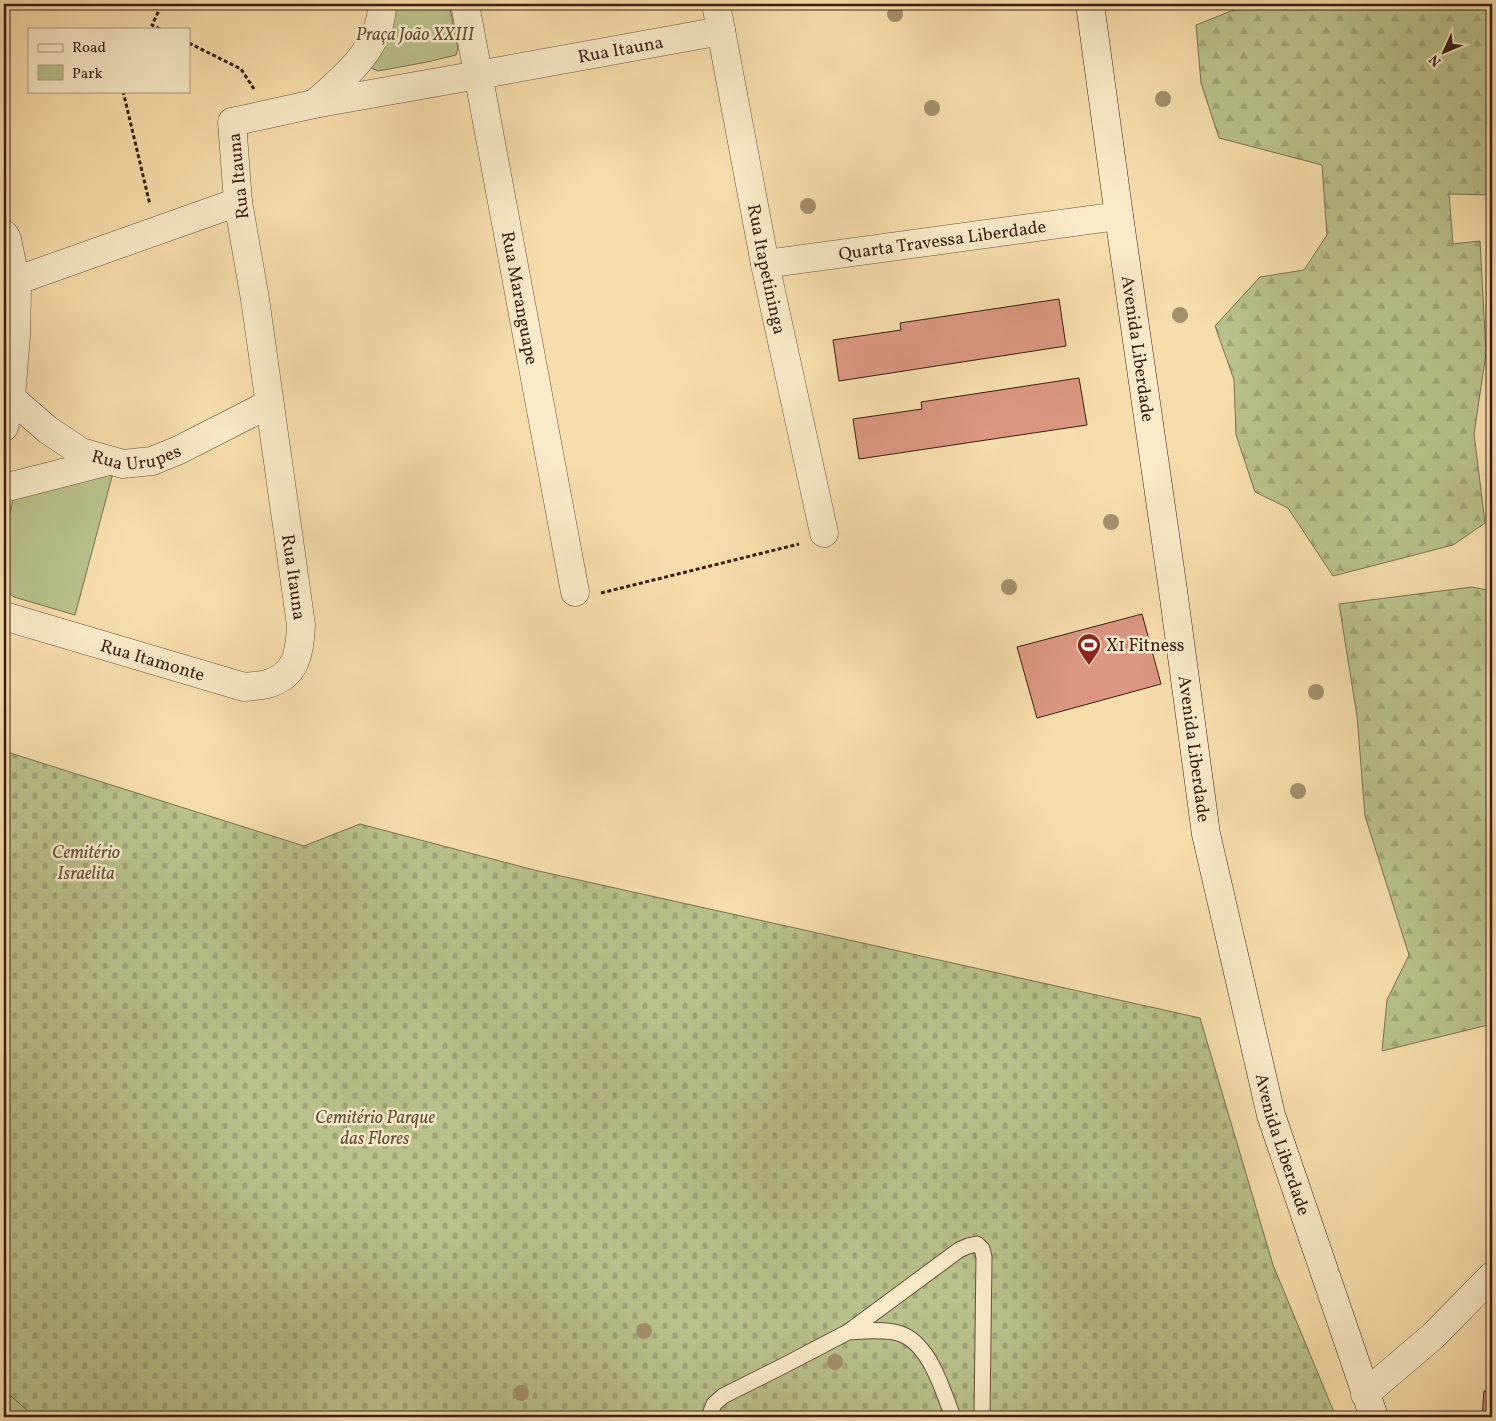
<svg xmlns="http://www.w3.org/2000/svg" width="1496" height="1421" viewBox="0 0 1496 1421" font-family="Vollkorn,serif">
<style>
.green{fill:#b9c28c;stroke:#7a704f}
.forest{fill:url(#forest-firs);stroke:#7a704f}
.cemetery{fill:url(#cemetery-stones);stroke:#7a704f}
.building{fill:#dc9782;stroke:#3a1e12}
.lines{fill:none;stroke-linecap:round;stroke-linejoin:round}
.service-casing{stroke:#694e38;stroke-width:17}
.minor-casing{stroke:#694e38;stroke-width:29}
.secondary-casing{stroke:#3a1e12;stroke-width:29}
.path{stroke:#3a1e12;stroke-width:3;stroke-dasharray:4 2.5;stroke-linecap:butt}
.service{stroke:#f9eac9;stroke-width:15}
.minor{stroke:#f9eac9;stroke-width:28}
.secondary{stroke:#f9eac9;stroke-width:28}
.tree{fill:#a48f6c}
.labels{text-anchor:middle;stroke-width:5;stroke-linejoin:round;paint-order:stroke}
.park-label{font-size:18px;font-style:italic;fill:#604f37;stroke:#f9eac9}
.street-label{font-size:18px;fill:#3a1e12;stroke:#f9eac9}
.poi-label{font-size:18px;fill:#3a1e12;stroke:#f9eac9;text-anchor:start}
</style>
<defs>
<pattern id="forest-firs" width="22" height="20" patternUnits="userSpaceOnUse" patternTransform="scale(1.25)"><rect width="22" height="20" fill="#b9c28c"/><path d="M5 1l3.5 6h-7zM16 11l3.5 6h-7z" fill="#a0a678"/></pattern>
<pattern id="cemetery-stones" width="16" height="16" patternUnits="userSpaceOnUse" patternTransform="scale(1.25)"><rect width="16" height="16" fill="#b9c28c"/><path d="M2 7V4a2 2 0 0 1 4 0v3zM10 15v-3a2 2 0 0 1 4 0v3z" fill="#a0a678"/></pattern>
</defs>
<rect width="100%" height="100%" fill="#f6deac"/>
<filter id="stains"><feTurbulence type="fractalNoise" baseFrequency=".004" numOctaves="4"/><feColorMatrix values="0 0 0 0 .2 0 0 0 0 .09 0 0 0 0 .02 0 0 0 .5 -.17"/></filter>
<radialGradient id="worn" r=".72"><stop offset=".6" stop-color="#630" stop-opacity="0"/><stop offset="1" stop-color="#630" stop-opacity=".3"/></radialGradient>
<path class="green" d="M389 4H449L458 49 456 55 427 62 378 71 371 68Z
M113 473 75 615 14 597 9 593 4 584V540L14 495Z"/>
<path class="forest" d="M1249 4H1492V195L1449 194 1453 244 1480 241 1486 353 1474 434 1485 523 1453 545 1333 576 1288 508 1255 492 1236 435 1234 380 1215 326 1260 277 1304 270 1327 235 1322 165 1219 138 1201 83 1196 25Z
M1472 587 1492 591V1024L1382 1051 1387 1000 1409 955 1365 816 1357 716 1339 604Z
M4 1390 35 1417H4Z"/>
<path class="cemetery" d="M4 751 304 846 360 824 534 870 1200 1018 1273 1265 1336 1417H35L4 1390Z"/>
<path class="building" d="M1059 299 1066 346 839 381 833 340 901 330 900 323Z
M1079 378 1087 425 859 459 853 419 922 409 921 402Z
M1142 614 1161 684 1037 718 1017 647Z
M1484 1391 1492 1392V1417H1482Z"/>
<g class="lines">
<g class="service-casing">
<path id="service" d="M848 1332C865 1331 882 1329 898 1333 929 1341 943 1391 953 1417
M709 1417 714 1404 723 1396 783 1366 848 1332 959 1250 968 1246 977 1244 982 1249 984 1257 982 1417"/>
</g>
<g class="minor-casing">
<g id="minor">
<path id="s1" d="M465 4 575 592"/>
<path id="s2" d="M716 4 765 264 824 533"/>
<path d="M314 104C344 78 382 47 382 4"/>
<path d="M4 234 7 239 17 288 16 335 11 398 4 427"/>
<path id="s3" d="M765 264 1119 216"/>
<path d="M15 281 238 202"/>
<path id="s4" d="M11 398 48 430 81 452 123 464 152 461 179 450 269 404"/>
<path d="M4 488 109 461"/>
<path id="s5" d="M4 616 244 687C252 686 260 686 267 684 297 676 300 651 301 625L255 299 238 202 232 122 314 104 478 75 721 31"/>
<path d="M1365 1394 1433 1336 1492 1276"/>
</g>
</g>
<g class="secondary-casing">
<g id="secondary">
<path id="s6" d="M1090 4 1119 216 1172 583 1206 834 1271 1115 1374 1417"/>
</g>
</g>
<path class="path" d="M160 29 152 25 162 4
M189 43 241 69 254 89
M123 91 150 205
M601 593 799 544"/>
<use href="#service" class="service"/>
<use href="#minor" class="minor"/>
<use href="#secondary" class="secondary"/>
</g>
<g class="tree">
<circle cx="895" cy="14" r="8"/>
<circle cx="1163" cy="99" r="8"/>
<circle cx="932" cy="108" r="8"/>
<circle cx="808" cy="206" r="8"/>
<circle cx="1180" cy="315" r="8"/>
<circle cx="1111" cy="522" r="8"/>
<circle cx="1009" cy="587" r="8"/>
<circle cx="1316" cy="692" r="8"/>
<circle cx="1298" cy="791" r="8"/>
<circle cx="644" cy="1331" r="8"/>
<circle cx="835" cy="1362" r="8"/>
<circle cx="521" cy="1393" r="8"/>
</g>
<defs>
<g id="stadium-pin" transform="scale(1.25)"><path d="M0 17L-7.5 6A9.5 9.5 0 1 1 7.5 6Z" fill="#8f2418" stroke="#f9eac9"/><path d="M0-5a6.5 5 0 1 0 0 10a6.5 5 0 1 0 0-10ZM-3.5-1.8h7v3.6h-7Z" fill="#fff"/></g>
</defs>
<g fill-rule="evenodd">
<use href="#stadium-pin" x="1089" y="645"/>
</g>
<g class="labels">
<g class="park-label">
<text x="415" y="40">Praça João XXIII</text>
<text x="86" y="858">Cemitério<tspan x="86" dy="21">Israelita</tspan></text>
<text x="375" y="1123">Cemitério Parque<tspan x="375" dy="21">das Flores</tspan></text>
</g>
<g class="street-label">
<text dy="6" stroke="none"><textPath href="#s5" startOffset="1251">Rua Itauna</textPath></text>
<text transform="translate(238 176) rotate(-96)" y="6">Rua Itauna</text>
<text dy="6" stroke="none"><textPath href="#s3" startOffset="179">Quarta Travessa Liberdade</textPath></text>
<text dy="6" stroke="none"><textPath href="#s2" startOffset="270">Rua Itapetininga</textPath></text>
<text dy="6" stroke="none"><textPath href="#s1" startOffset="299">Rua Maranguape</textPath></text>
<text dy="6" stroke="none"><textPath href="#s6" startOffset="348">Avenida Liberdade</textPath></text>
<text dy="6" stroke="none"><textPath href="#s4" startOffset="146">Rua Urupes</textPath></text>
<text transform="translate(294 577) rotate(82)" y="6">Rua Itauna</text>
<text dy="6" stroke="none"><textPath href="#s5" startOffset="155">Rua Itamonte</textPath></text>
<text dy="6" stroke="none"><textPath href="#s6" startOffset="752">Avenida Liberdade</textPath></text>
<text dy="6" stroke="none"><textPath href="#s6" startOffset="1158">Avenida Liberdade</textPath></text>
</g>
<g class="poi-label">
<text x="1106" y="651">X1 Fitness</text>
</g>
</g>
<rect width="1496" height="1421" fill="none" stroke="#f6deac" stroke-width="20"/>
<rect x="5" y="5" width="1486" height="1411" fill="none" stroke="#3a1e12" stroke-width="2.5"/>
<rect x="10" y="10" width="1476" height="1401" fill="none" stroke="#3a1e12"/>
<rect x="28" y="28" width="162" height="65" fill="#f9eac9" stroke="#ad9880"/>
<rect x="38" y="44" width="25" height="8" fill="#f9eac9" stroke="#ad9880"/>
<text x="72" y="52" font-size="15" fill="#3a1e12">Road</text>
<rect x="38" y="65" width="25" height="15" fill="#b9c28c" stroke="#ad9880"/>
<text x="72" y="78" font-size="15" fill="#3a1e12">Park</text>
<g transform="translate(1444 52) rotate(226)" stroke="#f9eac9" stroke-width="4" paint-order="stroke">
<path d="M0-4L9 19L0 12L-9 19Z" fill="#3a1e12"/>
<text y="-8" font-size="14" font-weight="bold" text-anchor="middle" fill="#3a1e12">N</text>
</g>
<rect width="100%" height="100%" filter="url(#stains)"/>
<rect width="100%" height="100%" fill="url(#worn)"/>
</svg>
